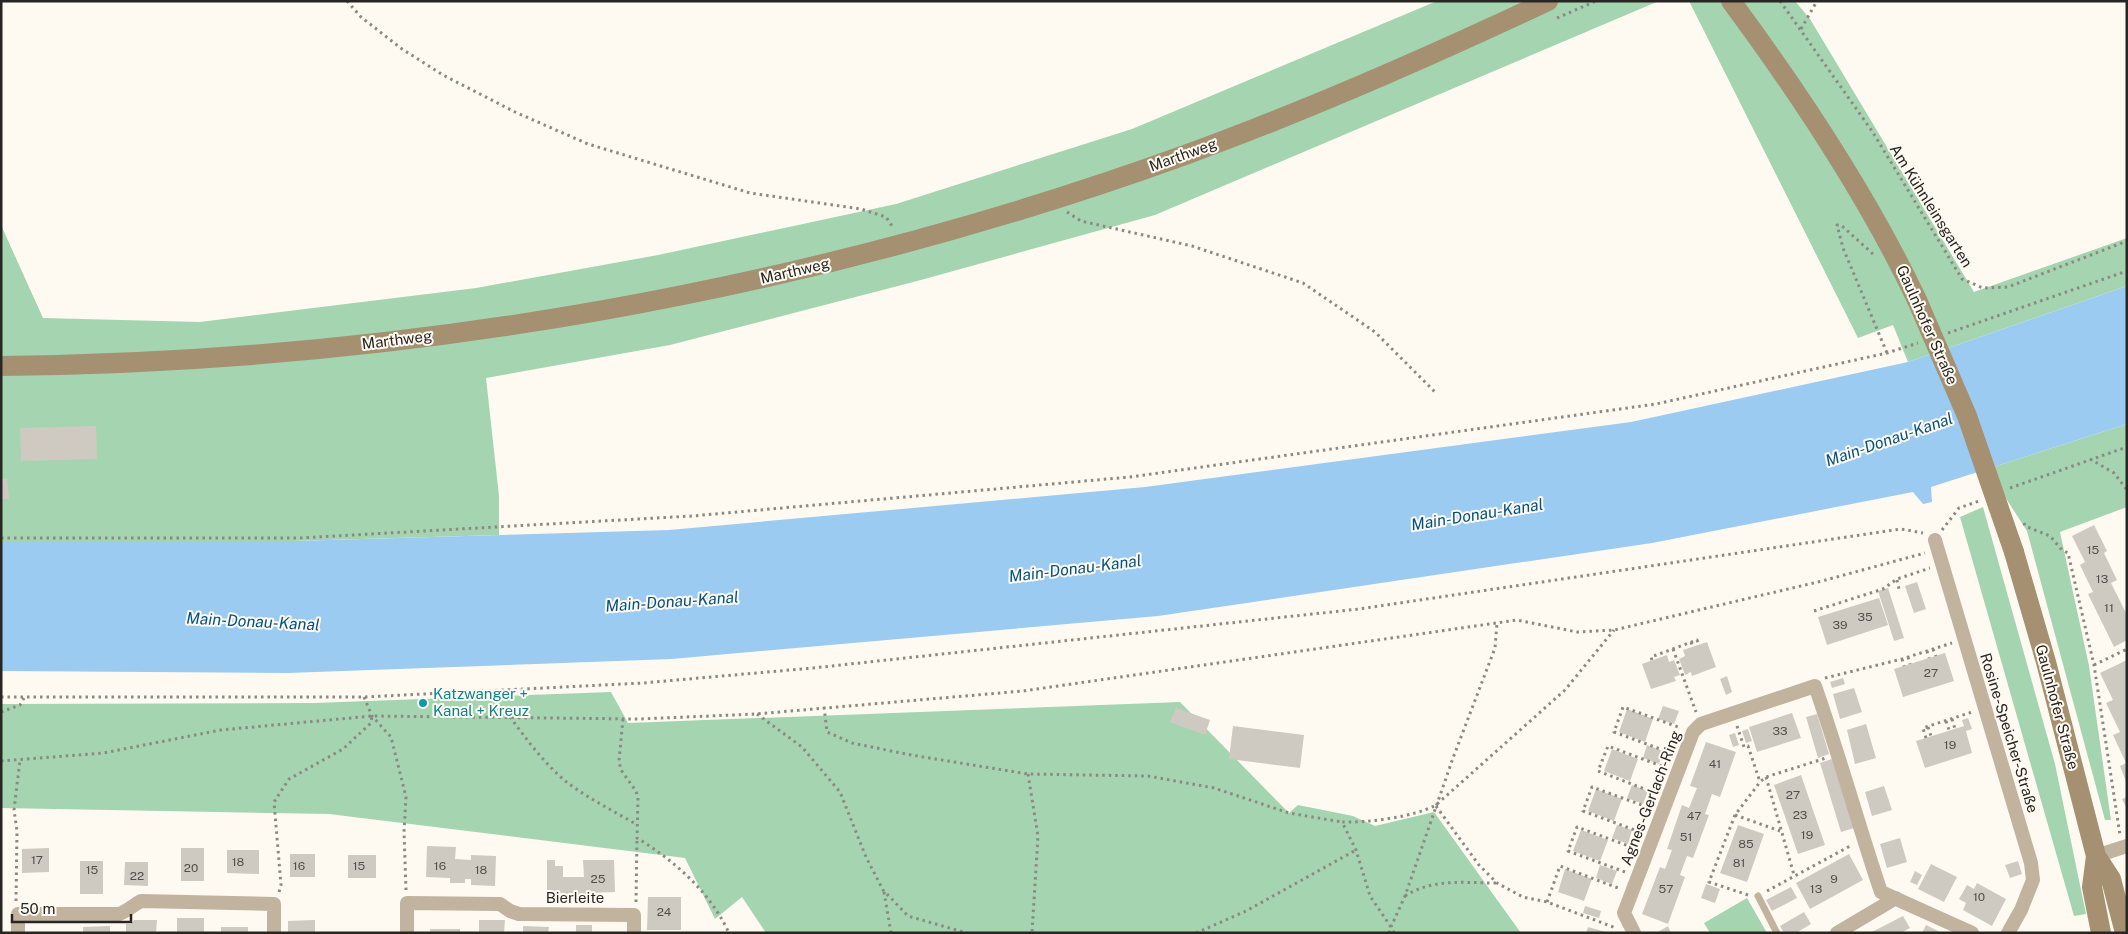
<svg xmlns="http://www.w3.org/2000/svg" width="2128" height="934" viewBox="0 0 2128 934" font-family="'Public Sans',sans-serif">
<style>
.green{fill:#a4d5b0}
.water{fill:#9ccbf1}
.building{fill:#cfcac1}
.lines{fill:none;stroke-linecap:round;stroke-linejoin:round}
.path{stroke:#8c8983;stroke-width:3;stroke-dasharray:2.5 4;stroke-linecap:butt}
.service{stroke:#c2b39f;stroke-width:7}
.minor{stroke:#c2b39f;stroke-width:14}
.secondary{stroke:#a69072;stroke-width:20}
.secondary-bridge{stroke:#a69072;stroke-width:20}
.culture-dot{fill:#0f9aa8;stroke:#fffaf1;stroke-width:2}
.labels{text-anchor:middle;stroke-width:4;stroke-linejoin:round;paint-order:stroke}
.number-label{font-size:12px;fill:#524f4a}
.street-label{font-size:15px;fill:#282623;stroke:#fffaf1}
.culture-label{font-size:15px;fill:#0d838f;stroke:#fffaf1;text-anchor:start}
.water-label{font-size:16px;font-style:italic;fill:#035382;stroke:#fffaf1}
</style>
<rect width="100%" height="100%" fill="#fffaf1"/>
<path class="green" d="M1437 1H1659L1155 215 921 280 670 345 486 378 499 496V535L293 541H1V225L43 318 200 322 476 288 658 255 896 204 1132 129Z
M1689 1H1795L1810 19 1974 292 2127 238V286L1908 362 1893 325 1858 338Z
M2127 424V507L2060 532 2089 666 2111 820H2105L2027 531 1987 469Z
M1983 507 2055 764 2086 914 2074 916 1960 517Z
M611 692 628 723 1180 702 1289 813 1298 805 1353 816 1375 826 1434 812 1521 933H766L742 897 715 919 685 858 329 814 1 808V704L314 703Z
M1747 898 1767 933H1710L1704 923Z"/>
<path class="water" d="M2127 286V424L1931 487 1932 502 1923 504 1913 492 1652 543 1158 616 672 659 288 673 1 671V541H293L669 530 1145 487 1631 422 1908 362Z"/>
<path class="building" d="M96 426 97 459 21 461 20 428Z
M1 479H7L9 499H1Z
M2094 525 2107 551 2104 553 2117 580 2111 583 2127 615V640L2114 647 2088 594 2093 592 2080 565 2085 562 2072 536Z
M1917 582 1926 609 1914 613 1905 586Z
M1888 588 1904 638 1894 641 1878 591Z
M1879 598 1888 625 1827 645 1818 617Z
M1707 642 1716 667 1692 676 1691 672 1685 675 1679 659 1685 656 1683 650Z
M1945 653 1954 681 1903 697 1894 669Z
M1667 655 1669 662 1674 660 1680 675 1674 677 1676 681 1651 689 1642 664Z
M2127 660V784L2120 766 2126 763 2113 735 2120 732 2106 703 2113 700 2100 673Z
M1727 676 1732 692 1726 695 1720 679Z
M1843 678 1845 684 1832 688 1830 682Z
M1854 688 1862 712 1840 719 1833 694Z
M1663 706 1679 711 1674 724 1658 719Z
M1176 708 1210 720 1205 735 1170 722Z
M1627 709 1653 719 1645 742 1619 732Z
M1792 713 1801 738 1757 752 1749 727Z
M1817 714 1829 754 1818 758 1806 717Z
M1968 718 1972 729 1966 731 1972 753 1925 768 1916 741 1964 726 1962 720Z
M1866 724 1876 758 1855 764 1847 730Z
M1233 726 1304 735 1300 768 1229 759Z
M1748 729 1752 741 1746 743 1742 731Z
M1735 733 1739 745 1733 747 1729 735Z
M1706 742 1736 752 1720 797 1712 794 1705 814 1709 815 1693 858 1687 856 1680 875 1685 877 1668 924 1642 914 1660 867 1665 869 1672 850 1667 849 1682 805 1689 808 1697 788 1690 786Z
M1647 745 1663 751 1659 764 1643 758Z
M1612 749 1638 759 1630 781 1604 771Z
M1832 759 1854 828 1841 832 1820 763Z
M1801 775 1825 845 1798 854 1774 785Z
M1632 785 1648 791 1643 804 1627 798Z
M1884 786 1892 810 1872 816 1865 792Z
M1596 789 1622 799 1614 821 1588 811Z
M2127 797V809L2122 799Z
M1617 825 1632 830 1628 844 1612 838Z
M1738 825 1764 834 1747 882 1720 873Z
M1581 830 1608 840 1600 861 1573 851Z
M1900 838 1907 862 1887 868 1880 844Z
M427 846 456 847 455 859 471 860V855L496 856 495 886 471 885V879H465V883H450V878L426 877Z
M49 848V872L22 873V849Z
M181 848H204V881H181Z
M227 850H259V874L227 873Z
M290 854H315V877H290Z
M1849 854 1863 880 1810 909 1796 883Z
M348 855H376V878H348Z
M547 860H555V866H563V877H584L583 860H614L615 892 588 893V897L563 898V893L547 894Z
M80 861H103V894H80Z
M2018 861 2022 874 2010 878 2005 865Z
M125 862H148V886L124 885Z
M1931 864 1957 877 1944 902 1918 889Z
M1600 865 1617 871 1612 884 1596 878Z
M1565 869 1592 879 1584 901 1558 892Z
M1915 871 1922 875 1917 885 1910 882Z
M1977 883 2006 899 1992 926 1963 910 1966 903 1959 899 1967 885 1974 889Z
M1706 884 1720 889 1715 903 1701 898Z
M1791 887 1797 898 1772 911 1766 900Z
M648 897H681V930H647Z
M1585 906 1601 911 1599 918 1583 913Z
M1804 912 1811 924 1796 933H1784L1780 926Z
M1903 916 1910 928 1901 933H1870Z
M177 918H204V933H177Z
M134 920H157L156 933H126V924H131Z
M315 920V933H288V921Z
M479 920H505L504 933H479Z
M576 925H592V933H576Z
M1926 925 1942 933H1922Z
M110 926V933H83V927Z
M523 926 549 927 548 933H523Z
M1668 926 1671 933H1656Z
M221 927H248V933H221Z
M1588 927 1606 932 1605 933H1586Z
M430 929H460V933H430Z"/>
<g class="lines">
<path class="path" d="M347 1 361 17 402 49 443 75 515 112 588 144 750 193 861 209 886 217 894 229
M1780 1 1872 131 1962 279 1983 288 2008 287 2127 241
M1557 18 1596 1
M1801 29 1817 1
M1067 212 1081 221 1192 246 1303 283 1375 332 1437 394
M1873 254 1841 225H1837L1843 248 1887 353
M1948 333 2127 271
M2090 459 2114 473 2127 490
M2010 488 2127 447
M2024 523 2025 526 2050 536 2062 550 2068 553 2094 665 2120 835
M1942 530 1959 508 1979 501
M1 538H299L692 516 1130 477 1656 404 1887 353 1918 343
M1897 580 1899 589
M1814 611 1883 589 1897 579 1930 568
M1691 642 1693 647
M1673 649 1696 712
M1933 649 1936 656
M1927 651 1929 658
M1908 657 1910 664
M1902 659 1904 666
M1652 660 1651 657 1697 640 1699 645
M2094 665 2127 649
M1825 678 1902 659 1952 643
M1 697H364L643 683 813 668 1359 609 1901 529 1923 533
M364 697 372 716 391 737 406 797 404 832 406 890
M824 707 827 732 852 743 911 755 1028 774 1148 776 1214 788 1289 813 1342 822
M1 712 20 705 24 698
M757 714 802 747 840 792 866 857 883 890 908 916 967 933
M510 717C527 740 546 766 569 784 590 799 613 811 636 824
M623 719 619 761 621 770 636 791 638 798 637 838C675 861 710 892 729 933
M1952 719 1955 729
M1946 721 1949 730
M1737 726 1744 747 1748 746 1760 782
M1928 727 1931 736
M1926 738 1923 728 1972 712
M1671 753 1614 732 1623 707 1681 728
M1 761 103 753 221 730 372 716 639 719 756 714 1023 691 1517 620 1577 632 1614 630 1822 581 1925 553
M1028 774 1038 836 1032 933
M1766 777 1794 875
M1655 793 1598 771 1608 746 1664 767
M1436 806 1479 865 1497 883 1523 897 1547 902 1616 928
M1735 815 1780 831
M1640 832 1583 811 1592 787 1650 808
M1625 872 1568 851 1577 827 1634 848
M1767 891 1852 845
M279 892 281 885 274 802 289 779 343 749 371 723 372 716
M884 892 891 933
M1748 895 1709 882 1735 815 1760 782 1766 777 1826 758
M1405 896C1433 878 1464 883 1496 883
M16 901 17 831 14 810 20 760
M636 902 637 838
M1547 902 1560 866 1618 888
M1196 933 1246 911 1356 850
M1389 933 1391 927 1370 896 1356 850 1342 822C1367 823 1414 817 1436 805L1565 690 1614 630
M1394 933 1391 927 1405 896 1453 758 1495 648 1497 623"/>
<path class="service" d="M1758 896 1777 933"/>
<path class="minor" d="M1935 540 2031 863 2033 880 2021 910 2008 933
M2096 856 2127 846
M18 933V914H119C128 911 133 905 141 901L274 904V933
M407 933V903L500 904 510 911 519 914 634 915V933
M1634 933 1624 913 1693 732 1701 724 1815 686C1839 754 1858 824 1881 892L1972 933
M1837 933 1896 898"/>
<path class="secondary" d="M1731 1C1799 93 1868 197 1917 300
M1 366C404 362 806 292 1185 155 1309 110 1429 57 1548 1
M2014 552 2046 662 2096 856 2111 879 2125 933
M2096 856 2092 887 2101 933"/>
<path class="secondary-bridge" d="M1917 300 1967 416 2014 552"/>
</g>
<circle class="culture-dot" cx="423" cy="703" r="5"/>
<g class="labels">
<g class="number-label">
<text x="2093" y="554">15</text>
<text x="2102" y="583">13</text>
<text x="2109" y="612">11</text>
<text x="1865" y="621">35</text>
<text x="1840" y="629">39</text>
<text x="1931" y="677">27</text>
<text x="1780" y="735">33</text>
<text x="1950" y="749">19</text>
<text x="1715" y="768">41</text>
<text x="1793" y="799">27</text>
<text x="1800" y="819">23</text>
<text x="1694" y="820">47</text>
<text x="1807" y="839">19</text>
<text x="1686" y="841">51</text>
<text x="1746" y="848">85</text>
<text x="37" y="864">17</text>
<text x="238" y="866">18</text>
<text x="1739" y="867">81</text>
<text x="299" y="870">16</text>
<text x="359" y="870">15</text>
<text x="440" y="870">16</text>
<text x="191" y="872">20</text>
<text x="92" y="874">15</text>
<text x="481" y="874">18</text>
<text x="137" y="880">22</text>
<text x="598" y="883">25</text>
<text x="1834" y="883">9</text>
<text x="1666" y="893">57</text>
<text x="1816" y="893">13</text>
<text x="1979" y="901">10</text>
<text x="664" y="916">24</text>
</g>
<g class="street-label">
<text transform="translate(1183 155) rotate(-20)" y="5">Marthweg</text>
<text transform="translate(1931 206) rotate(58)" y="5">Am Kühnleinsgarten</text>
<text transform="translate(795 271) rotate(-13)" y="5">Marthweg</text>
<text transform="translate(1927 325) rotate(66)" y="5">Gaulnhofer Straße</text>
<text transform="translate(397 340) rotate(-7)" y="5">Marthweg</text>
<text transform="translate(2057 707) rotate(75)" y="5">Gaulnhofer Straße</text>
<text transform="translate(2009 733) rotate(73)" y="5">Rosine-Speicher-Straße</text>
<text transform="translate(1651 798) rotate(-69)" y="5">Agnes-Gerlach-Ring</text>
<text x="575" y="903">Bierleite</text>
</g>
<g class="culture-label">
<text x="433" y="699">Katzwanger +<tspan x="433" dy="17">Kanal + Kreuz</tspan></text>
</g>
<g class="water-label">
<text transform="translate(1889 439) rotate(-19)" y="6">Main-Donau-Kanal</text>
<text transform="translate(1477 514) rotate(-9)" y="6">Main-Donau-Kanal</text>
<text transform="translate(1075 568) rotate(-7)" y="6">Main-Donau-Kanal</text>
<text transform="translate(672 601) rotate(-4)" y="6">Main-Donau-Kanal</text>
<text transform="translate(253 621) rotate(3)" y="6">Main-Donau-Kanal</text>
</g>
</g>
<rect width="2128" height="934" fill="none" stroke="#282623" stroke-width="5"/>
<path d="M12 914v8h119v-8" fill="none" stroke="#282623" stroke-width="2.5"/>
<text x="20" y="914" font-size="15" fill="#282623" stroke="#fffaf1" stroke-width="4" paint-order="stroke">50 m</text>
</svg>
